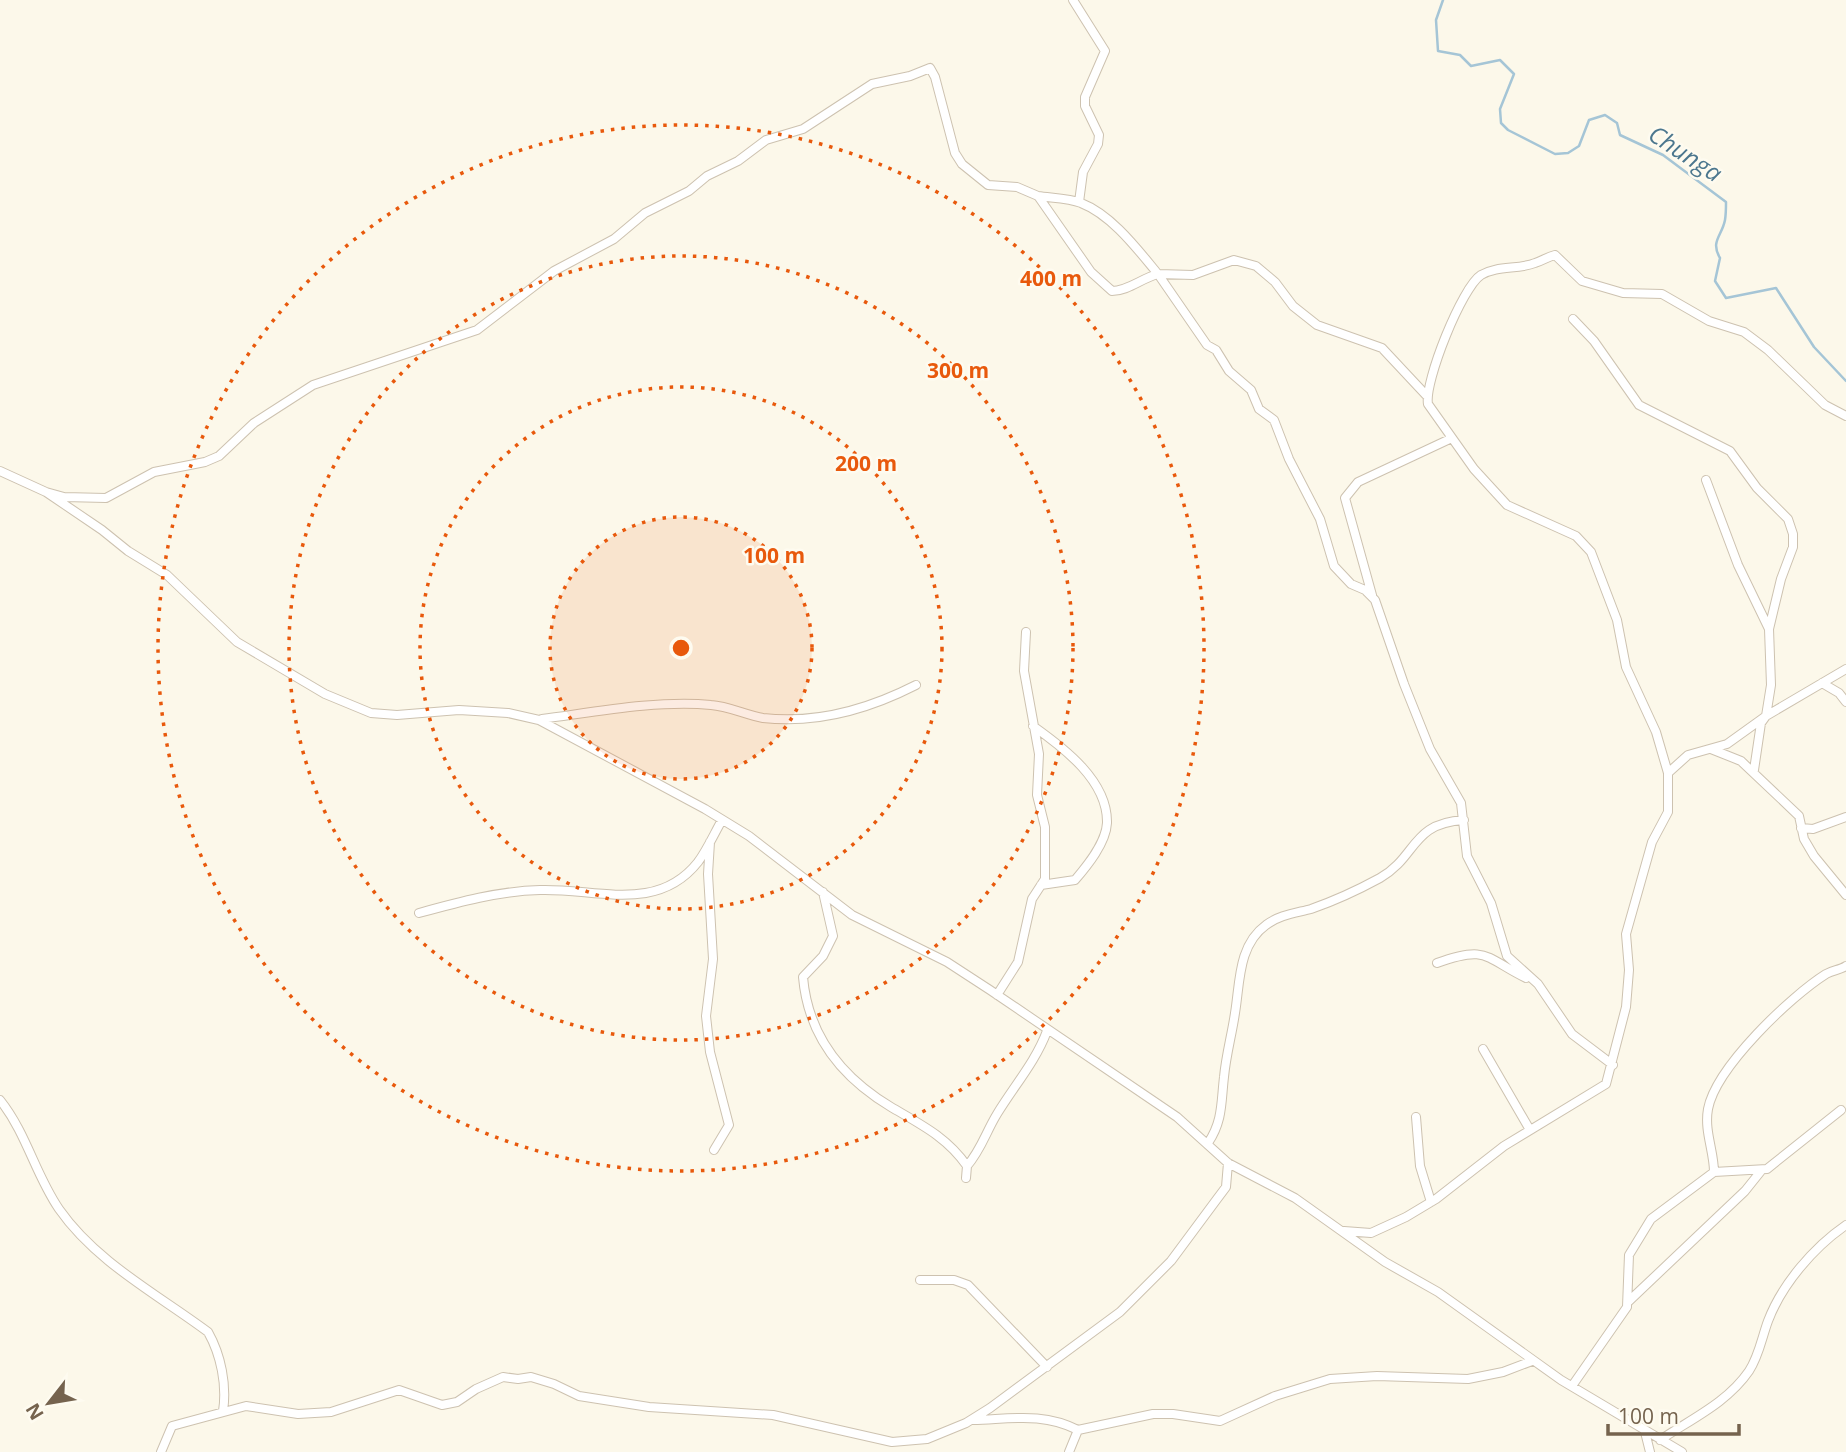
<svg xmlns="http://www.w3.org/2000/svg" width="1846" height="1452" viewBox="0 0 1846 1452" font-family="'Open Sans',sans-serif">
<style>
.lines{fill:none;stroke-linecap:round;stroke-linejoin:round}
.stream{stroke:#a5c5d6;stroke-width:2.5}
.street-casing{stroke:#cdc2b0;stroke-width:10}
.street{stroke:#fff;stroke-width:8}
.ring{fill:none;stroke:#e8590c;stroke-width:3.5;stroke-dasharray:3.5 7}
.labels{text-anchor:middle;stroke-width:5;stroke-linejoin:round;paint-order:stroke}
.water-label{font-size:24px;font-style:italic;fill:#4c778e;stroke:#fefbf0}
.centre{fill:#e8590c;stroke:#fefbf0;stroke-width:3.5}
.ring-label{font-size:21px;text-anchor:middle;font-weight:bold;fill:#e8590c;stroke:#fefbf0;stroke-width:5;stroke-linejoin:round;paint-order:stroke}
</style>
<rect width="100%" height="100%" fill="#fcf8ea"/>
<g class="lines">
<path class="stream" d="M1443 0 1436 20 1438 51 1460 55 1471 66 1500 60 1514 74 1500 109 1501 123 1508 130 1555 154 1568 153 1579 146 1589 120 1605 115 1617 123 1620 135 1663 155 1726 202C1726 207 1726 214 1725 220 1722 236 1710 241 1720 258L1715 281 1726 298 1776 288 1814 347 1846 381"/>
<g class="street-casing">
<path id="street" d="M1073 0 1105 51 1085 97V106L1099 135 1098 144 1083 172 1079 202
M1038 196C1051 198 1069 198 1081 203 1112 215 1138 250 1158 274L1193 275 1234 260 1256 266 1275 282 1293 306 1317 325 1382 348 1426 395
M1573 319 1594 341 1639 405 1730 451 1757 488 1788 519 1793 534V547L1781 579 1769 629
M0 471 46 492 102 530 128 551 167 575 237 642 325 694 371 713 397 715 459 710 508 713 539 720 705 809 749 836 852 915 947 962 990 990 1177 1117 1228 1163 1295 1198 1385 1262 1438 1292 1561 1380 1682 1452
M1706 480 1738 565 1769 629 1771 685 1766 716 1761 723 1754 770
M46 492 64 497 106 498 154 472 205 462 219 456 254 423 313 385 477 330 554 271 614 239 645 213 689 191 707 176 738 161 766 140 803 129 872 84 910 76 930 68 935 77 955 153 962 164 988 185 1017 187 1038 196 1091 272 1112 291C1128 291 1142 278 1158 274L1207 345 1216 350 1229 371 1251 390 1259 409 1274 420 1289 459 1320 519 1334 566 1351 584 1365 590 1375 600 1404 684 1430 749 1461 803 1467 856 1491 903 1507 956 1538 984 1572 1034 1613 1065
M1372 595 1345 498 1358 482 1452 438
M1822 683 1839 693 1846 702
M542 719C595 712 657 700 711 705 728 706 746 715 763 718 816 724 869 709 916 685
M1033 726C1064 748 1108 781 1107 823 1106 843 1087 866 1075 880L1041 885
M1711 749 1741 761 1799 816 1804 839 1814 856 1846 895
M1668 773 1656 732 1626 667 1617 620 1591 552 1576 536 1507 505 1474 469 1428 404C1424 382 1462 287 1481 275 1498 265 1518 270 1535 263 1542 261 1547 257 1555 255L1582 281 1623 293 1662 294 1709 321 1744 332 1768 350 1825 405 1846 416
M1801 828 1813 829 1846 817
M710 842 708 874 713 959 706 1016 710 1052 729 1125 714 1150
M823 892 833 936 823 956 803 977C808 1035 841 1077 891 1107 920 1124 947 1137 967 1166L966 1178
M419 913C459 902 499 891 540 890 595 888 657 914 698 862 707 850 714 834 722 820
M1437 963C1487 945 1484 957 1526 978
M997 995 1018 962 1032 899 1045 879V827L1037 795 1039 754 1024 671 1026 632
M1483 1049 1530 1130
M0 1100C27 1134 35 1174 59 1209 96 1262 157 1294 208 1332 221 1355 227 1385 223 1411
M1416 1117 1420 1166 1431 1202
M1208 1143C1223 1121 1221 1102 1224 1077 1226 1055 1232 1034 1235 1013 1240 983 1238 945 1266 925 1279 915 1296 913 1311 909 1334 901 1358 890 1380 878 1417 857 1411 823 1464 820
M967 1166C981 1150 986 1132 997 1114 1014 1086 1036 1061 1047 1031
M1714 1172C1714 1151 1704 1131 1708 1109 1716 1067 1791 996 1826 974 1833 970 1840 970 1846 966
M1344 1231 1371 1233 1406 1217 1436 1199 1504 1146 1606 1084 1626 1007 1629 970 1626 934 1652 842 1668 812V773L1688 755 1727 744 1766 716 1846 669
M920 1280H954L968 1285 1047 1367
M1629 1301 1745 1191 1761 1171
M1572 1386 1627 1307 1629 1255 1651 1219 1714 1172 1767 1169 1841 1110
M973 1420C1011 1419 1043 1412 1078 1430L1069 1452
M1078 1430 1153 1414H1173L1220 1421 1275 1396 1330 1379 1377 1376 1468 1379 1503 1372 1532 1361
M1645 1432 1650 1452
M1660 1440C1691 1419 1727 1403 1749 1371 1759 1356 1762 1337 1768 1321 1782 1284 1814 1247 1846 1225
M161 1452 172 1426 246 1406 298 1414 331 1412 399 1390 442 1405 457 1402 476 1389 503 1377 518 1379 531 1377 554 1384 579 1396 649 1407 773 1415 892 1442 927 1439 966 1423 990 1408 1120 1312 1171 1261 1217 1199 1226 1187 1228 1163"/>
</g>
<use href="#street" class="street"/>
</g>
<circle cx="681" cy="648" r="131" fill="#e8590c" fill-opacity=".12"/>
<g class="ring">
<circle cx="681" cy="648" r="131"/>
<circle cx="681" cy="648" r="261"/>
<circle cx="681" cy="648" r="392"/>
<circle cx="681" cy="648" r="523"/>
</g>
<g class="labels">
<g class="water-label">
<text transform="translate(1685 154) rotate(33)" y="8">Chunga</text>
</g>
</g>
<circle cx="681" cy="648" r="10" class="centre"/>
<g class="ring-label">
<text x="1051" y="286">400 m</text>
<text x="958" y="378">300 m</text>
<text x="866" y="471">200 m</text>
<text x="774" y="563">100 m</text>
</g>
<g transform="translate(49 1403) rotate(239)" stroke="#fefbf0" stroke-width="5" paint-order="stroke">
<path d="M0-5L12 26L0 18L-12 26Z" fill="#75634e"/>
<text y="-10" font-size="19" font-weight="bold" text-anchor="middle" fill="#75634e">N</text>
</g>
<path d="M1608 1424v10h131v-10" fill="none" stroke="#75634e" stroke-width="3.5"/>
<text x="1618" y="1424" font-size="21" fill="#75634e" stroke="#fefbf0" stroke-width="5" paint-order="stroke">100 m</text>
</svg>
